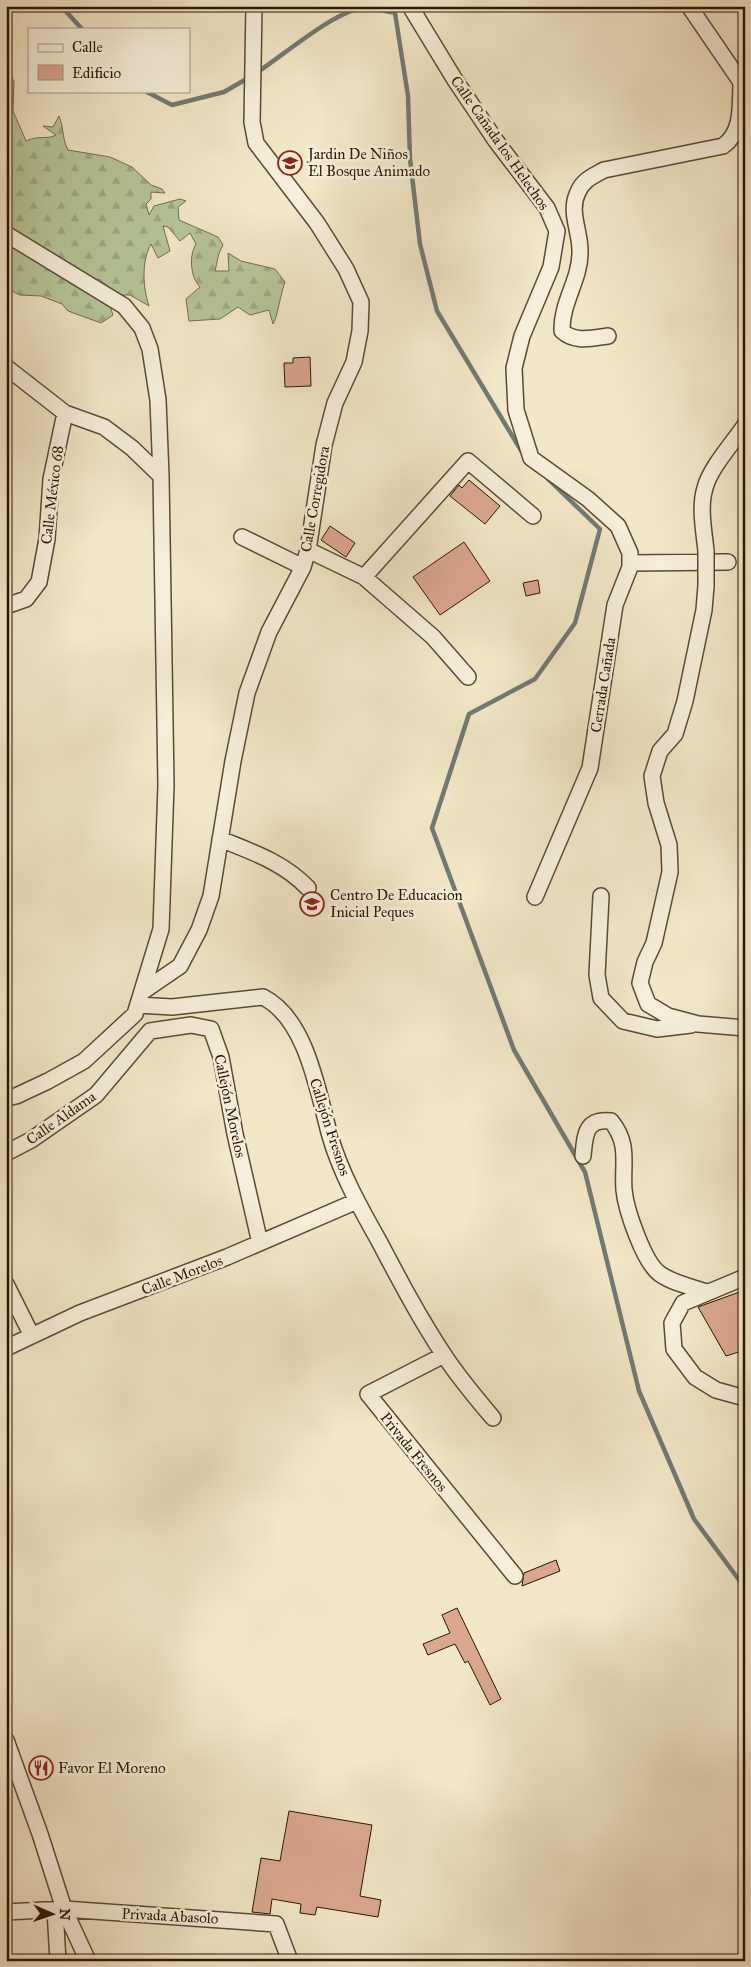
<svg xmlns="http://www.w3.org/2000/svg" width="751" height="1967" viewBox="0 0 751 1967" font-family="'IM FELL Great Primer',serif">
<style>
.forest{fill:url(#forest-firs);stroke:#716e4d}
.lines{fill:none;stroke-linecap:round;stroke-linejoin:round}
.stream{stroke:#717a74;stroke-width:4.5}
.building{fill:#dba88e;stroke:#2b1602}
.minor-casing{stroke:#5d4a33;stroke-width:18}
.minor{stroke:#f7efdb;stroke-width:15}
.minor-bridge-casing{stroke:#5d4a33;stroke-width:18;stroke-linecap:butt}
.minor-bridge{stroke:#f7efdb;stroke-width:15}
.labels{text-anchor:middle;stroke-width:5;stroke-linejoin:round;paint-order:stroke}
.street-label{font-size:15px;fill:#2b1602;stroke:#f7efdb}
.poi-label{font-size:15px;fill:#2b1602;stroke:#f7efdb;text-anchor:start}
</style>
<defs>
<pattern id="forest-firs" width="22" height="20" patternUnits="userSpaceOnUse" patternTransform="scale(1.25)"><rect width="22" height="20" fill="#b7c698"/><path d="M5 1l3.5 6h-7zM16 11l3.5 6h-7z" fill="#9ea981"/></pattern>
</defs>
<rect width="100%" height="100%" fill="#f2e7c7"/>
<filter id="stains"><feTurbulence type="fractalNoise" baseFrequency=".004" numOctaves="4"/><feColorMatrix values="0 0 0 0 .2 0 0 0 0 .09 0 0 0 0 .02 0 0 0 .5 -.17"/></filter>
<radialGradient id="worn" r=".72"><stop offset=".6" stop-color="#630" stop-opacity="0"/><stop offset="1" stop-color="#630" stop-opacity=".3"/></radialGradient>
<path class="forest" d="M6 69 14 81 13 111 26 141C38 135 48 140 56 135L43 126 53 127 59 116C64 128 62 139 68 150L110 157 132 167 151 185 162 189 165 193 151 192V199L146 204 149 215 154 206 180 199 186 201 178 207 179 220 218 237 223 245 219 253 215 271H229L228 253 241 261 275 269 285 282C281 292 277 319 273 324L269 310 250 315 238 307 220 319 189 321 186 299 200 287C190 277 189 255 196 244L190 233 180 241 168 227 163 226 170 251 158 258 151 244C141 262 143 288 149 306L130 295H117L99 279 88 284 106 294 113 315 101 323 68 311 62 304 41 296 20 295 6 288Z"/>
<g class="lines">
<path class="stream" d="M61 6 82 29
M256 73C283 56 336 9 365 8 374 7 386 12 395 13L408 96 410 159 420 244 437 311 522 452
M145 91 172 105 224 92 250 77
M548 479 600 529 575 623 535 679 469 714 432 828 514 1050 585 1172 639 1391 694 1519 745 1588"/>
</g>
<path class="building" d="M310 357 311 386 285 387 284 363H293V358Z
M469 480 500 506 485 524 450 496 459 485 462 488Z
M330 526 355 543 346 557 321 540Z
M464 542 490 581 440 615 413 577Z
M538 580 540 593 526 596 523 583Z
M745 1290V1350L726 1356 698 1307Z
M556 1560 560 1571 522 1586 524 1573Z
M457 1608 501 1699 490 1705 468 1661 465 1663 455 1644 428 1655 423 1644 450 1633 442 1615Z
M289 1811 372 1825 360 1896 381 1900 378 1917 317 1907 315 1915 300 1913 301 1904 272 1899 270 1914 252 1912 261 1858 280 1861Z"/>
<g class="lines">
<g class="minor-casing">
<path id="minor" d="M410 6 455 80 496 141 547 208 557 231 551 267 522 336 514 368 516 410 531 458 588 499 618 526 630 553V567L615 605 590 768 535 897
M689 6 745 88
M6 234 124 306 142 328 150 349 158 400 161 476 166 785 161 929 135 1014 84 1061 48 1081 16 1096 6 1098
M608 336C593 338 575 343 562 331 561 303 580 280 580 253 581 232 568 212 578 192 583 180 593 176 604 170L723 146C743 132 740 106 741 83
M6 367 65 413 104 427 132 448 161 476
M242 537 303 567
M308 550 364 577 433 637 468 677
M706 551C704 531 699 507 705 488 710 468 733 443 745 425
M631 563 728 562
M364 577 468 461 533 516
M706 586 704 610 685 701 675 734 660 751 652 776 656 803 669 845 670 872 654 943 645 962 640 983 648 1004 668 1016 698 1024 745 1028
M6 606 26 599 39 582 47 539 51 479 65 413
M220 839C252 852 283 862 308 888
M601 896 597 975 601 998 623 1021 657 1029 691 1025
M142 992 180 966 199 930 211 896 233 761 247 693 269 632 303 567 308 550 324 445 335 403 354 362 360 331 361 302 346 269 317 223 256 143 252 122 254 6
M138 1005 172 1007 263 997C307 1019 318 1093 330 1136 341 1174 361 1209 380 1243 400 1281 420 1319 444 1355 459 1378 476 1398 493 1418
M150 1031 191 1025 211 1029 221 1057 235 1134 260 1243
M6 1153 31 1140 96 1095 150 1031
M583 1156C585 1135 585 1118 611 1121 630 1144 622 1163 624 1190 626 1210 644 1263 660 1274 673 1283 691 1287 707 1292
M745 1277 683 1303 672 1323 674 1349 695 1377 716 1390 745 1398
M6 1284 31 1334
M6 1348 80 1313 227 1257 357 1201
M444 1355 368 1394 515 1576
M6 1740 40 1834 64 1909 88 1961
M55 1910 58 1961
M6 1912 64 1909 276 1924 290 1961"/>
</g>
<use href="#minor" class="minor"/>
<g class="minor-bridge-casing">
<path id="minor-bridge" d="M706 551V586"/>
</g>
<use href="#minor-bridge" class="minor-bridge"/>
</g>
<defs>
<g id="school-ring" transform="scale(1.25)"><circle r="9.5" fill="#f7efdb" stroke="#8f2418" stroke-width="1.5"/><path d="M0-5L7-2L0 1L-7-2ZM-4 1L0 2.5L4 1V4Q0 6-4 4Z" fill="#8f2418"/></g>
<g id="restaurant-ring" transform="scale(1.25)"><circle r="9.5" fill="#f7efdb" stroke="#8f2418" stroke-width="1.5"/><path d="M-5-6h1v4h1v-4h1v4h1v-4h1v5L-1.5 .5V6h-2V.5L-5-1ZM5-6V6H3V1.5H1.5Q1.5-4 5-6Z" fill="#8f2418"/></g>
</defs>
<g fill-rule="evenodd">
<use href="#school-ring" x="290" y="163"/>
<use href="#school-ring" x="312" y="904"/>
<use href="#restaurant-ring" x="41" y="1768"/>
</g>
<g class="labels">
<g class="street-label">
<text transform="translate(500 143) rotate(55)" y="5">Calle Cañada los Helechos</text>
<text transform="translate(52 495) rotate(-83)" y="5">Calle México 68</text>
<text transform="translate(315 499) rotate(-80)" y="5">Calle Corregidora</text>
<text transform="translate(603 685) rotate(-81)" y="5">Cerrada Cañada</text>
<text transform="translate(230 1106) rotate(78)" y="5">Callejón Morelos</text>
<text transform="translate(61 1118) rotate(-35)" y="5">Calle Aldama</text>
<text transform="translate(330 1127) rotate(72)" y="5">Callejón Fresnos</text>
<text transform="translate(182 1275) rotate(-21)" y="5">Calle Morelos</text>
<text transform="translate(414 1452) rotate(51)" y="5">Privada Fresnos</text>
<text transform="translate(170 1916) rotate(3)" y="5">Privada Abasolo</text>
</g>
<g class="poi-label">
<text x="308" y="159">Jardin De Niños<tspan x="308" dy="17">El Bosque Animado</tspan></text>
<text x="330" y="900">Centro De Educacion<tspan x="330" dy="17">Inicial Peques</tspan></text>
<text x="58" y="1773">Favor El Moreno</text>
</g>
</g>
<rect width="751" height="1967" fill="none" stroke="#f2e7c7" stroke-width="25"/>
<rect x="8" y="8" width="736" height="1952" fill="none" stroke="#2b1602" stroke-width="2.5"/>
<rect x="12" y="12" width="726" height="1942" fill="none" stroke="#2b1602"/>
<rect x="28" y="28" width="162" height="65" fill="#f7efdb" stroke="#a59884"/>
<rect x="38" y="44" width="25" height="8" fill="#f7efdb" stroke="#a59884"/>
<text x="72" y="52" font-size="15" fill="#2b1602">Calle</text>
<rect x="38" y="65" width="25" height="15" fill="#dba88e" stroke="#a59884"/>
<text x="72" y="78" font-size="15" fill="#2b1602">Edificio</text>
<g transform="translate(52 1914) rotate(92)" stroke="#f7efdb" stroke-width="4" paint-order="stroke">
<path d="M0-4L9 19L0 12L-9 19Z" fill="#2b1602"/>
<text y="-8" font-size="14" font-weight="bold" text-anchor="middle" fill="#2b1602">N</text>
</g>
<rect width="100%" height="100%" filter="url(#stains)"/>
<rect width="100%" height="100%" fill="url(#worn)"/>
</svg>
